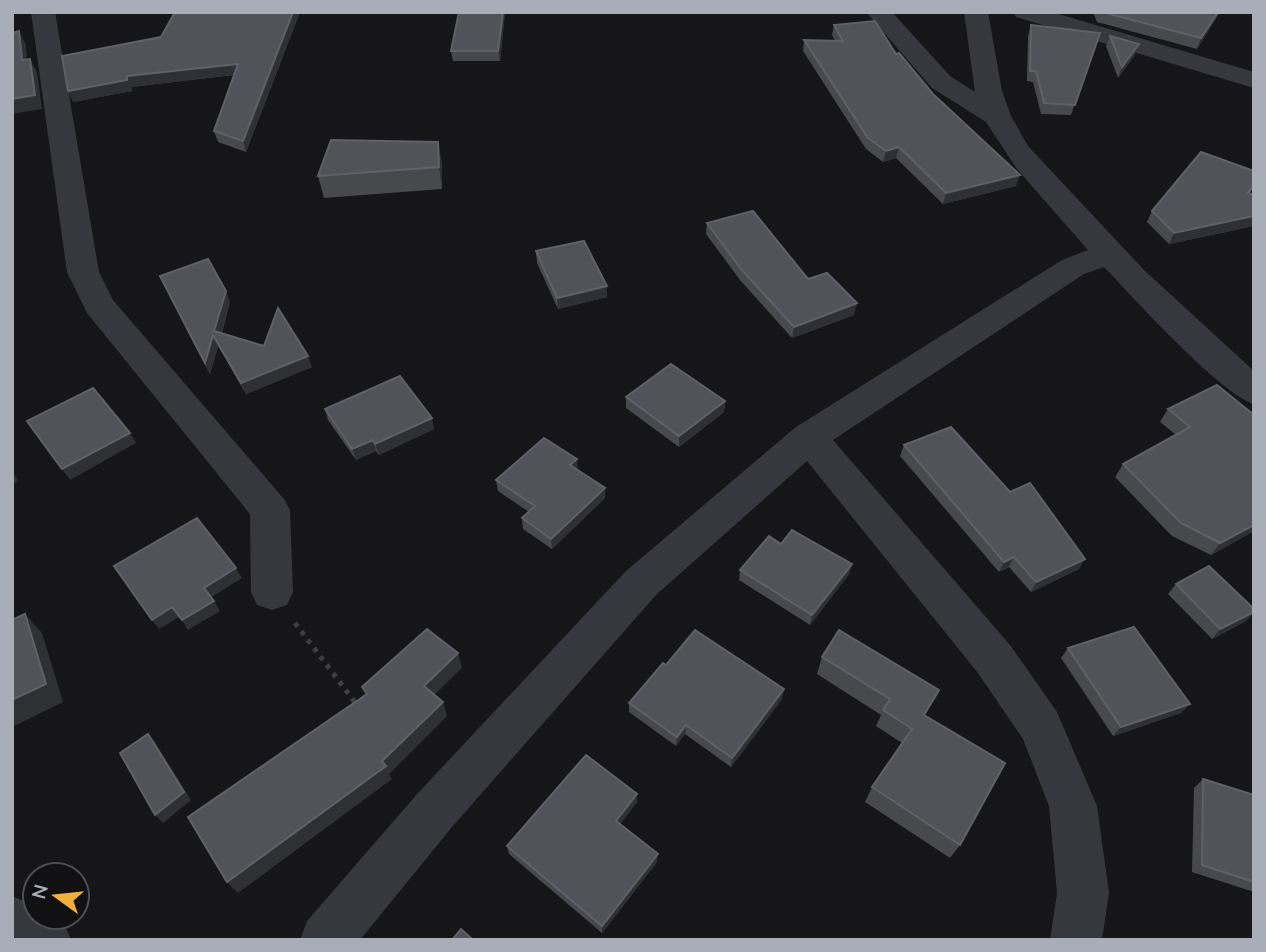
<svg xmlns="http://www.w3.org/2000/svg" width="1266" height="952" viewBox="0 0 1266 952" font-family="'Nunito Sans',sans-serif">
<style>
.lines{fill:none;stroke-linecap:round;stroke-linejoin:round}
.path{stroke:#3d3f44;stroke-width:5;stroke-dasharray:4.5 6;stroke-linecap:butt}
.minor{fill:#37383d;fill-rule:evenodd}
.wall{fill:#47494d}
.shaded-wall{fill:#2f3033}
.building{fill:#525359;stroke:#5f6168;stroke-width:2}
</style>
<rect width="100%" height="100%" fill="#161618"/>
<g class="lines">
<path class="path" d="M295 623 357 705"/>
<path class="minor" d="M31 12H55L99 272 113 300 284 499 290 510 293 592 287 605 272 610 257 605 251 592 250 514 87 313 67 272Z
M866 12H892L950 76 975 92 964 12H988L1002 91 1011 116 1028 146 1144 270 1254 371V404C1220 394 1133 297 1104 267L1084 274 833 440 1010 645 1057 712 1097 806 1109 893 1102 940H1050L1057 893 1049 806 1023 739 978 673 807 461 656 595 452 827 360 940H300L307 921 418 793 626 571 796 427 1062 260 1088 250 1017 169 986 122 932 88Z
M1013 12H1052L1254 72V88L1016 17Z
M12 896 35 906V917C60 917 62 917 71 940H12Z"/>
</g>
<path class="wall" d="M175 12H300L246 152 218 142 214 131 234 75 131 87 132 91 73 102 161 37Z
M459 12H505L500 61H453L451 51Z
M1093 12H1220L1197 49 1097 22Z
M834 25 896 54 1016 186 943 204 896 158 883 162 866 149 803 51 804 40 835 41 832 35Z
M1031 25 1100 33 1071 115 1041 114 1033 82 1027 81 1028 36Z
M1110 36 1135 55 1118 78 1106 46Z
M442 163V189L324 198 318 176Z
M1254 171V187L1250 193 1254 195V226L1169 244 1147 222 1152 211Z
M707 223 808 279 854 315 792 338 740 280 706 234Z
M536 251 607 286V297L558 309 537 263Z
M160 276 230 302 222 333 312 367 246 394 218 346 210 374Z
M1217 385 1254 531 1211 555 1172 536 1115 477 1123 464 1176 435 1160 422 1168 409Z
M626 397 725 401 724 412 679 447 626 408Z
M325 409 434 429 379 455 376 451 356 460 328 420Z
M904 445 1079 569 1031 592 1009 567 999 572 900 456Z
M578 470 605 498 552 549 523 529 522 518 529 512 498 491 496 480Z
M781 544 852 564 849 574 810 625 739 580 740 570Z
M1176 584 1254 609V612L1246 621 1212 639 1168 594Z
M1068 648 1181 713 1113 736 1061 658Z
M822 657 939 690 925 715 960 845 950 858 865 802 872 787 902 743 876 726 881 715 817 674Z
M666 665 782 699 731 767 685 734 676 746 629 712V703Z
M1203 779 1254 795V892L1192 872 1194 788Z
M637 794V802L620 824 657 862 602 933 509 854 507 846Z"/>
<path class="shaded-wall" d="M293 12H300L246 152 243 141Z
M503 12H505L500 61 498 51Z
M1218 12H1220L1197 49 1201 38Z
M19 31 26 45 28 74 22 60Z
M1139 44 1135 55 1118 78 1122 67Z
M30 59 37 72 42 109 12 114V99Z
M238 64 241 74 131 87 132 91 73 102 68 91 127 76Z
M438 142 442 163V189L439 167Z
M899 147 896 158 883 162 886 151Z
M1020 175 1016 186 943 204 946 193Z
M1254 216V226L1169 244 1174 233Z
M607 286V297L558 309 557 298Z
M226 291 230 302 219 342 214 331Z
M857 303 854 315 792 338 794 327Z
M213 335 218 346 210 374 205 363Z
M308 356 312 367 246 394 241 383Z
M725 401 724 412 679 447V436Z
M432 418 434 429 379 455 375 444Z
M130 433 136 443 70 480 62 469Z
M373 440 376 451 356 460 352 449Z
M577 459 578 469 570 465Z
M12 472 18 480 12 486Z
M605 488V498L552 549 551 539Z
M1254 525V531L1211 555 1220 543Z
M1014 557 1009 567 999 572 1004 562Z
M1085 559 1079 569 1031 592 1036 582Z
M852 564 849 574 810 625 812 615Z
M236 568 242 578 210 598 204 588Z
M214 601 220 611 188 630 182 620Z
M172 607 179 617 159 629 152 620Z
M1254 612 1246 621 1212 639 1220 629Z
M25 614 42 633 63 702 12 727V700Z
M458 653 462 668 429 700 424 686Z
M784 689 782 699 731 767 732 758Z
M443 702 447 716 389 774 392 779 238 893 227 882 382 761Z
M1190 704 1181 713 1113 736 1121 727Z
M686 725 685 734 676 746 677 737Z
M148 734 155 742 191 800 163 823 155 815Z
M637 794V802L616 829V821Z
M658 854 657 862 602 933V926Z"/>
<path class="building" d="M175 12H293L243 141 214 131 238 64 127 76V80L68 91 62 56 161 37Z
M459 12H503L498 51H451Z
M1102 12H1218L1201 38Z
M875 21 896 54 899 53 933 94 1020 175 946 193 899 147 886 151 868 138 804 40 843 41 834 25Z
M1031 25 1100 33 1075 105 1044 103 1036 71H1030Z
M19 31 22 60 30 59 35 95 12 99V33Z
M1110 36 1139 44 1122 67Z
M331 140 438 142 439 167 318 176Z
M1201 152 1254 171V185L1248 193 1254 195V216L1174 233 1152 211Z
M753 211 808 279 827 273 857 303 794 327 741 269 707 223Z
M584 241 607 286 557 298 536 251Z
M208 259 226 291 214 331 264 346 278 308 308 356 241 383 213 335 205 363 160 276Z
M671 364 725 401 679 436 626 397Z
M400 376 432 418 375 444 373 440 352 449 325 409Z
M1217 385 1254 415V525L1220 543 1181 523 1123 464 1190 427 1168 409Z
M93 388 130 433 62 469 27 421Z
M951 427 1010 492 1030 483 1085 559 1036 582 1014 557 1004 562 904 445Z
M544 438 577 459 570 465 605 488 551 539 522 518 535 506 496 480Z
M197 518 236 568 204 588 214 601 182 620 172 607 152 620 114 566Z
M792 530 852 564 812 615 740 570 769 536 781 544Z
M1209 566 1254 609V612L1220 629 1176 584Z
M25 614 46 684 12 700V620Z
M1134 627 1190 704 1121 727 1068 648Z
M427 629 458 653 424 686 443 702 382 761 386 766 227 882 188 817 367 694 362 687Z
M695 630 784 689 732 758 686 725 677 737 629 703 663 663 666 665Z
M839 630 939 690 924 715 1005 763 960 845 872 787 912 729 883 710 890 699 822 657Z
M148 734 184 792 155 815 120 753Z
M586 755 637 794 616 821 658 854 602 926 507 846Z
M1203 779 1254 795V882L1202 865Z
M461 929 473 940H452Z"/>
<rect width="1266" height="952" fill="none" stroke="#a8adb8" stroke-width="28"/>
<g transform="translate(56 896) rotate(285)"><circle r="33" fill="#111113" stroke="#4d4f55" stroke-width="2"/>
<path d="M0-5L12 26L0 18L-12 26Z" fill="#f2b134"/>
<text y="-10" font-size="19" font-weight="bold" text-anchor="middle" fill="#a8adb8">N</text>
</g>
</svg>
